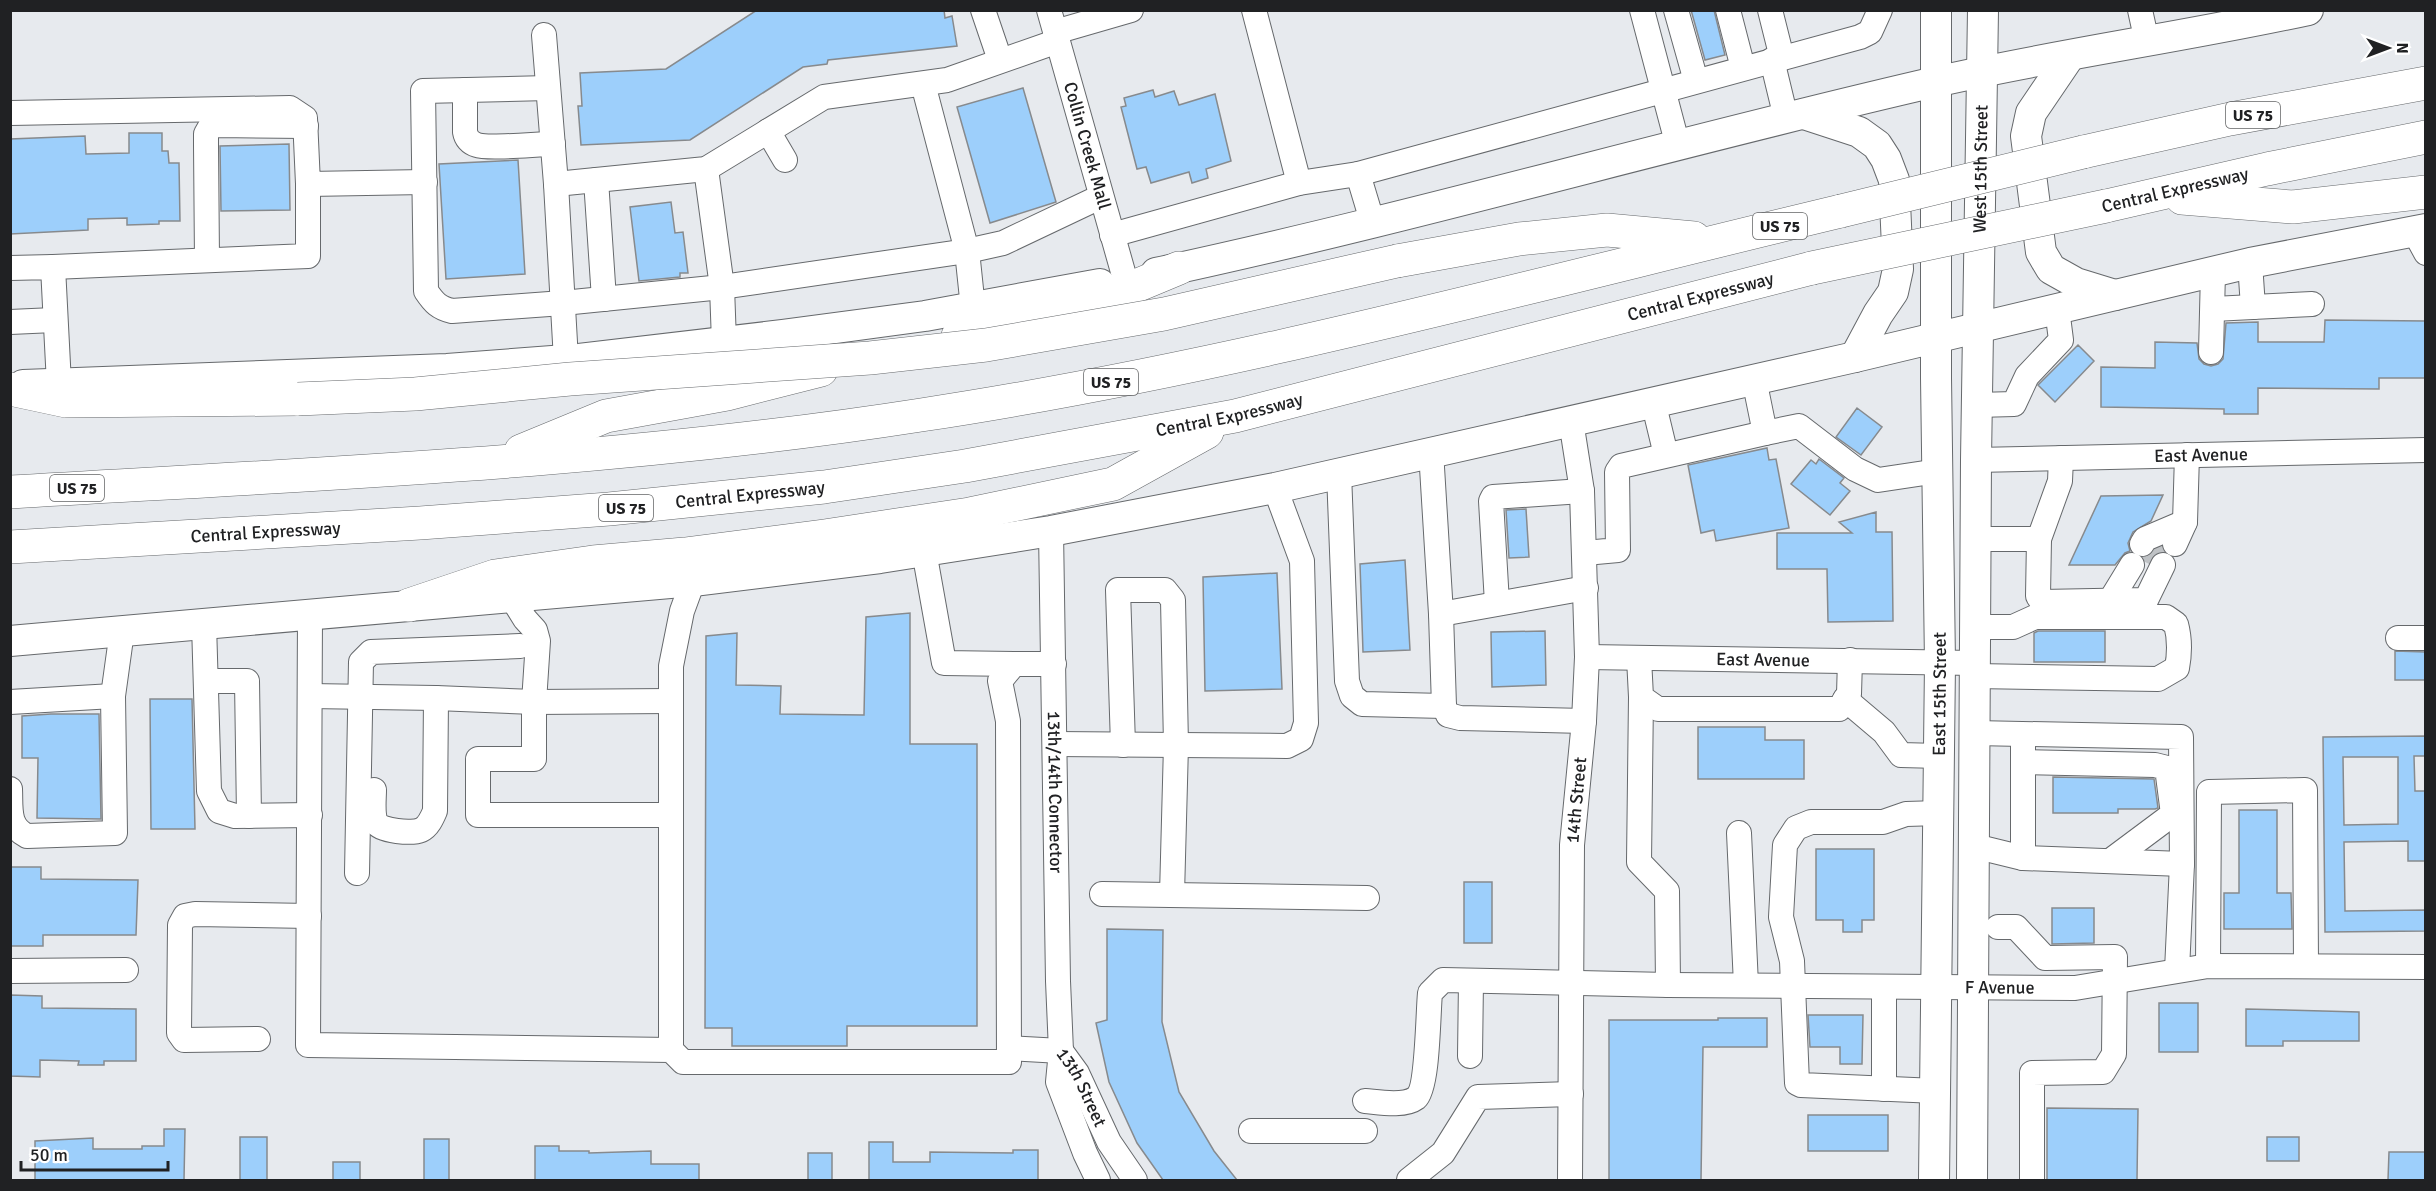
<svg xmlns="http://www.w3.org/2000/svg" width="2436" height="1191" viewBox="0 0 2436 1191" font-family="Signika,sans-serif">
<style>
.building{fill:#9dcffb;stroke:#878a8d;stroke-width:1.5;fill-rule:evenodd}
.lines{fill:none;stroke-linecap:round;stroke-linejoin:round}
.minor-tunnel{stroke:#bfc2c5;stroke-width:24;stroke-dasharray:24 12;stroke-linecap:butt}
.minor-casing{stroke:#66696c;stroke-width:26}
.major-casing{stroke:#66696c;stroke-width:32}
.highway-casing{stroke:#66696c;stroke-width:34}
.minor{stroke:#fff;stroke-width:24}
.major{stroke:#fff;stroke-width:30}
.highway{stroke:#fff;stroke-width:33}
.highway-bridge-casing{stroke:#66696c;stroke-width:34;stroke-linecap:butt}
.highway-bridge{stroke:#fff;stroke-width:33}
.labels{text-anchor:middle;stroke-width:4.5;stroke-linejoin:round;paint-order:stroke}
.shield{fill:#fff;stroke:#636465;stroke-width:1.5}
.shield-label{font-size:16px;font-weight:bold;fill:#202123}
.street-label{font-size:18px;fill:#202123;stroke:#fff}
</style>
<rect width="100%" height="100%" fill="#e7eaee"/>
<path class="building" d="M757 10H944L945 18 952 16 957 46 828 60 827 64 803 67 690 140 581 145 578 106H582L580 73 666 69Z
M1691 10H1714L1725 55 1705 60Z
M1023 88 1056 202 990 223 957 107Z
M1153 90 1155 97 1174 91 1179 105 1215 94 1231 161 1206 169 1208 178 1192 183 1189 172 1151 183 1146 167 1137 169 1121 107 1126 106 1124 98Z
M129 133H162V151H168L169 163H179L180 221H159V224L127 225V218L88 219V230L10 234V139L85 136 86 154 129 153Z
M289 144 290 210 221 211 220 146Z
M518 160 525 274 446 279 439 164Z
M671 202 675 233 683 232 688 273H680V277L639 281 630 207Z
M2325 320 2426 321V378H2379V389L2258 388V414H2224V409L2101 407V367L2155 368V342L2197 343 2199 359 2204 364 2211 366 2218 364 2223 359 2226 323 2258 322V342H2324Z
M2078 345 2094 361 2055 402 2038 385Z
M1857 408 1882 427 1861 455 1836 437Z
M1767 448 1769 460 1776 459 1789 528 1716 541 1714 530 1701 533 1688 465Z
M1819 459 1844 478 1840 483 1850 491 1830 515 1791 484 1811 460 1816 464Z
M2163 495 2151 521 2133 532 2128 543 2130 551 2125 553 2115 565H2069L2101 496Z
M1526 509 1529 557 1509 558 1506 510Z
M1876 512V532H1892L1893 621 1828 622 1827 569H1777V533H1852L1839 522Z
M1405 560 1410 650 1363 652 1360 564Z
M1277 573 1282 689 1205 691 1203 577Z
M910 613V744H977V1026H847V1046H732V1028H705L706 636 737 633 736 685 781 686 780 714 864 715 866 617Z
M1545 631 1546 685 1492 687 1491 632Z
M2038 631H2105V662H2034V633Z
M2395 651 2426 652V680H2395Z
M150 699H192L195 829H151Z
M51 714H99L101 819 37 818 38 758H22V716Z
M1698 727H1765V740H1804V779H1698Z
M2426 736V756H2414L2415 791H2426V861H2408V841L2344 842 2345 911 2426 910V931L2325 932 2323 737ZM2343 757H2398V824L2344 825Z
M2053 777 2154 779 2158 808 2155 809H2118V813H2053Z
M2239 810H2277V893H2291L2292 929H2224V893H2239Z
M1816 849H1874V920H1862V932H1843V920H1816Z
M10 867H41V879L138 880 136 935H43V946H10Z
M1464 882H1492V943H1464Z
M2052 908H2094V943L2052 944Z
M1107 929 1163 930 1162 1022 1179 1092 1214 1151 1237 1180H1163L1137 1143 1109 1082 1096 1023 1107 1020Z
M10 995 42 996V1008L136 1009V1061H104V1065H78L79 1061 40 1060V1077L10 1076Z
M2159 1003H2198V1052H2159Z
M2246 1009 2359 1012V1041H2283V1046H2246Z
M1808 1015H1863L1862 1064H1840V1047H1810Z
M1718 1018H1767V1047H1703L1701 1180H1609V1020H1718Z
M2047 1108 2138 1109 2137 1180H2047Z
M1808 1115H1888V1151H1808Z
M164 1129H185L184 1180H35V1141L93 1138V1149H142V1146H164Z
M240 1137H267V1180H240Z
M2267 1137H2299V1161H2267Z
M424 1139H449V1180H424Z
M869 1142H893V1162H930V1152L1013 1153V1150H1038V1180H869Z
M535 1146H559V1151H589V1153L651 1151V1164H699V1180H535Z
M2389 1152H2426V1180H2388Z
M808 1153H832V1180H808Z
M333 1162H360V1180H333Z"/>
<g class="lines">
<path class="minor-tunnel" d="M2151 565 2162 544"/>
<g class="minor-casing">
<g id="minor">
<path d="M983 10 1000 60"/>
<path id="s1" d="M1049 10 1125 279"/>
<path d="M1254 10 1299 183"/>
<path d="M1642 10 1678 146"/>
<path d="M1676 10 1696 81"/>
<path d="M1728 10 1743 68"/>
<path d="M1770 10 1782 58"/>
<path d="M2140 10 2147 42"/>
<path d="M1055 32 1131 10"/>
<path d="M544 35 556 184 566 360"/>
<path d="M1772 60 1786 118"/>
<path d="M923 84 967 251 973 308"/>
<path d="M548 88 423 91 426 291C434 303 439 308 452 311L563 303 722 287 967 251 1003 243 1100 197"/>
<path d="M465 90V132C466 138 470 143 477 145 488 149 538 144 553 144"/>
<path d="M10 113 290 108 305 118 308 184 425 182"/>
<path d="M768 131 785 160"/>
<path d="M706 169 722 287 724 342"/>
<path d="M1358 174 1860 37 1870 32 1880 10"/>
<path d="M596 180 604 299"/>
<path d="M556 184 706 169 824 97 947 80 1058 41"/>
<path d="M2414 231 2426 253"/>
<path d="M1112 235 1299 183 1358 174 1373 224"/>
<path d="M207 260 206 145V134L210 127 217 125 306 126"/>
<path d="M2250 263 2253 307"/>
<path d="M53 267 308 256V184"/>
<path d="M10 268 53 267 59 384"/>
<path d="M2213 309 2312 304"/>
<path d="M10 322 54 320"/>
<path d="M2211 352 2213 272"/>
<path d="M1754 379 1765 433 1799 426 1855 469 1878 480 1938 471"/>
<path d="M1653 401 1666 455"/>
<path d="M1977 405 2014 404 2027 376 2061 340 2057 309"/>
<path d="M1431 451 1441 614 1444 706 1448 715 1460 718 1584 721"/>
<path id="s2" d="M1976 460 2426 450"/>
<path d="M1339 473 1347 681 1352 696 1362 704 1444 706"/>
<path id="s3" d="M1051 531 1058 981 1061 1051 1058 1082 1085 1153 1098 1180"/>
<path d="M1976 539H2039L2060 481 2061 458"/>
<path d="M2039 539 2038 596 2042 602 2146 600 2163 565"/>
<path d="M2142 544 2145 539 2185 522"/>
<path d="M2175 544 2185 522 2187 455"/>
<path d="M924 551 944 663 1014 664"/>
<path d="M1585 553 1618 550 1617 472 1621 466 1765 433"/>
<path d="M512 598 525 619 535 630 538 641 534 702V759H478V815H670"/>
<path d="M2110 601 2132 565"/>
<path d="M1497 603 1491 501 1493 497 1582 491"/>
<path d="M1441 614 1586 588"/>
<path d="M310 615 308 1045 671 1050 683 1062H1009L1008 721 1000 681 1014 664H1054"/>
<path d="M204 624 209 791 219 811 235 816 310 815"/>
<path d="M1975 627H2013L2035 617H2166L2176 624C2180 639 2180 652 2177 668L2158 679 1975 676"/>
<path d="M2398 638H2426"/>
<path id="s4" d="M1587 657 1975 663"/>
<path d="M1639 658 1641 697 1658 709H1839L1849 694 1850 660"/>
<path d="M206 681H247L249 816"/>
<path d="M310 696 436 698 534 702 670 701"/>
<path d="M1641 697 1639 862 1667 891 1668 985"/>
<path d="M1845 699 1884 732 1901 755 1939 756"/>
<path d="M10 702 113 696"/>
<path d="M1975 733 2181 737 2182 864 2177 970"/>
<path d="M1055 744 1287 746 1301 739 1306 723 1302 561 1275 488"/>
<path d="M1123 745 1118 590H1165L1173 600 1176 745 1172 895"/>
<path d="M2023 762 2155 765 2167 768 2173 814 2110 861"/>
<path d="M10 789C11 808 7 826 27 836L115 833 113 696 122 631"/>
<path d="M374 790C374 799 372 814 376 823 381 831 412 834 421 830 428 827 432 818 435 811L436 698"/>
<path d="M1739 833 1746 985"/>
<path d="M1974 846 2023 858 2182 864"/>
<path d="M2023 858V746"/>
<path d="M357 873 361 662 371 652 520 646"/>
<path d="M1102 894 1367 898"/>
<path d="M1998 927H2016L2045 958 2115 957 2114 1054 2103 1072 2032 1073V1180"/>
<path d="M2208 966 2209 792 2305 790 2306 966"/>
<path d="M10 971 126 970"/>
<path d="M258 1039 184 1040 179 1033 180 925 185 916 195 914 309 916"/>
<path d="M1009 1048 1061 1051"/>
<path d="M671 1050V666L682 611 693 581"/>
<path id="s5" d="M1061 1051 1077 1073 1109 1142 1135 1180"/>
<path d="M1470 1056 1471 981"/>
<path d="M1884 1089V987"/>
<path d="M1936 1091 1801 1085 1797 1083 1792 961 1781 917 1785 845 1796 828 1811 822H1883L1906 814 1939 813"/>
<path id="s6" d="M1365 1101C1378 1102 1404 1107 1416 1098 1428 1088 1428 1012 1430 993L1443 980 1668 985 2075 988 2208 966 2426 967"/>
<path d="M1251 1131H1365"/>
<path d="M1409 1180 1443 1153 1478 1097 1571 1094"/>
<path id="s7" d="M1570 1180 1572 845 1584 721 1587 657 1582 491 1571 421"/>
</g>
</g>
<g class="major-casing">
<g id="major">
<path d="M2069 57 2031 113 2026 136 2041 252 2051 269 2076 283 2115 295"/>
<path d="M1804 114 1859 132 1877 145 1886 159 1894 180 1898 269 1893 292 1878 314 1855 357"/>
<path d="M1156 273C1417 217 1674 142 1935 82 2058 54 2184 37 2308 10"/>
<path d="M23 385 447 369 579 359 783 335 925 316 1100 284"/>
<path d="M10 641 693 581 880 558 1051 531 1275 488 1855 357 2250 263 2426 229"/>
<path id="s8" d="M1934 1180 1940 663 1936 378V10"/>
<path id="s9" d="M1972 1180 1976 460 1983 10"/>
</g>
</g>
<g class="highway-casing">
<g id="highway">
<path d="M2083 152 2230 119 2426 83"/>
<path d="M2182 198 2293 207 2426 192"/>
<path d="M2106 206 2267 169 2426 137"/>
<path d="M1397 261 1519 239 1607 230 1694 238"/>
<path d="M958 336 1119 293 1179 268"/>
<path d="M10 389 66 401 298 399"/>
<path d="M521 451 606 416 727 394 821 370"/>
<path d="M10 492C315 474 620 462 921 415 1232 368 1536 284 1841 211"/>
<path id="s10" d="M10 547 420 523 609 509 824 487 965 466 1235 416 1812 268"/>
<path d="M409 605 495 576 593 562 685 554 824 536 970 514 1113 484 1207 432"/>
</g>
</g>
<use href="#minor" class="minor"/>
<use href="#major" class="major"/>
<use href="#highway" class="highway"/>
<g class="highway-bridge-casing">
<path id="highway-bridge" d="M1841 211 2083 152
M1812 268 2106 206
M298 399 415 394 570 379 870 358 986 345 1164 314 1397 261"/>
</g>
<use href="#highway-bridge" class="highway-bridge"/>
</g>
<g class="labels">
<g class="shield">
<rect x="2226" y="102" width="54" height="26" rx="4.5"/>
<rect x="1753" y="213" width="54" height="26" rx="4.5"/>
<rect x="1084" y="369" width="54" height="26" rx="4.5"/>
<rect x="50" y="475" width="54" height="26" rx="4.5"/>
<rect x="599" y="495" width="54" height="26" rx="4.5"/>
</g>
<g class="shield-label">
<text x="2253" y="121">US 75</text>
<text x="1780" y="232">US 75</text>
<text x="1111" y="388">US 75</text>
<text x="77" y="494">US 75</text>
<text x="626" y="514">US 75</text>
</g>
<g class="street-label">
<text dy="6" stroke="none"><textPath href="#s1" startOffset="141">Collin Creek Mall</textPath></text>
<text dy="6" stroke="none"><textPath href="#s9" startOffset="1011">West 15th Street</textPath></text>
<text transform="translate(2175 190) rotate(-13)" y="6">Central Expressway</text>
<text dy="6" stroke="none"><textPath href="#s10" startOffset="1714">Central Expressway</textPath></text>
<text dy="6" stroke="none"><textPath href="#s10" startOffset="1228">Central Expressway</textPath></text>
<text dy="6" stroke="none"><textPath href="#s2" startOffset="225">East Avenue</textPath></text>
<text dy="6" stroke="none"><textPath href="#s10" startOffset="742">Central Expressway</textPath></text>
<text dy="6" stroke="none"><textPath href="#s10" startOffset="256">Central Expressway</textPath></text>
<text dy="6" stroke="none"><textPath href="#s4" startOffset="176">East Avenue</textPath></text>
<text dy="6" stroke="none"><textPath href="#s8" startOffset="486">East 15th Street</textPath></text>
<text dy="6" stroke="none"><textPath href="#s3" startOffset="261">13th/14th Connector</textPath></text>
<text dy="6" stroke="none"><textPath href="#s7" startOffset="380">14th Street</textPath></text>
<text dy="6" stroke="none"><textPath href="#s6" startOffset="734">F Avenue</textPath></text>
<text dy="6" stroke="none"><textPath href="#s5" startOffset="42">13th Street</textPath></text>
</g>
</g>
<rect width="2436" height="1191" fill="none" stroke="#202123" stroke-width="24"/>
<g transform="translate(2388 48) rotate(90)" stroke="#ffffff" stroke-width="4.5" paint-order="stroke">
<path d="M0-4.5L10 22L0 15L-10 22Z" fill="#202123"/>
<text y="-9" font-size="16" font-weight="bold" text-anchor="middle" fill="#202123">N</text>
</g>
<path d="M21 1161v9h147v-9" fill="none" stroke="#202123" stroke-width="3"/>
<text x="30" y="1161" font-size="18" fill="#202123" stroke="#ffffff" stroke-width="4.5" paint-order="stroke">50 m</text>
</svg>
